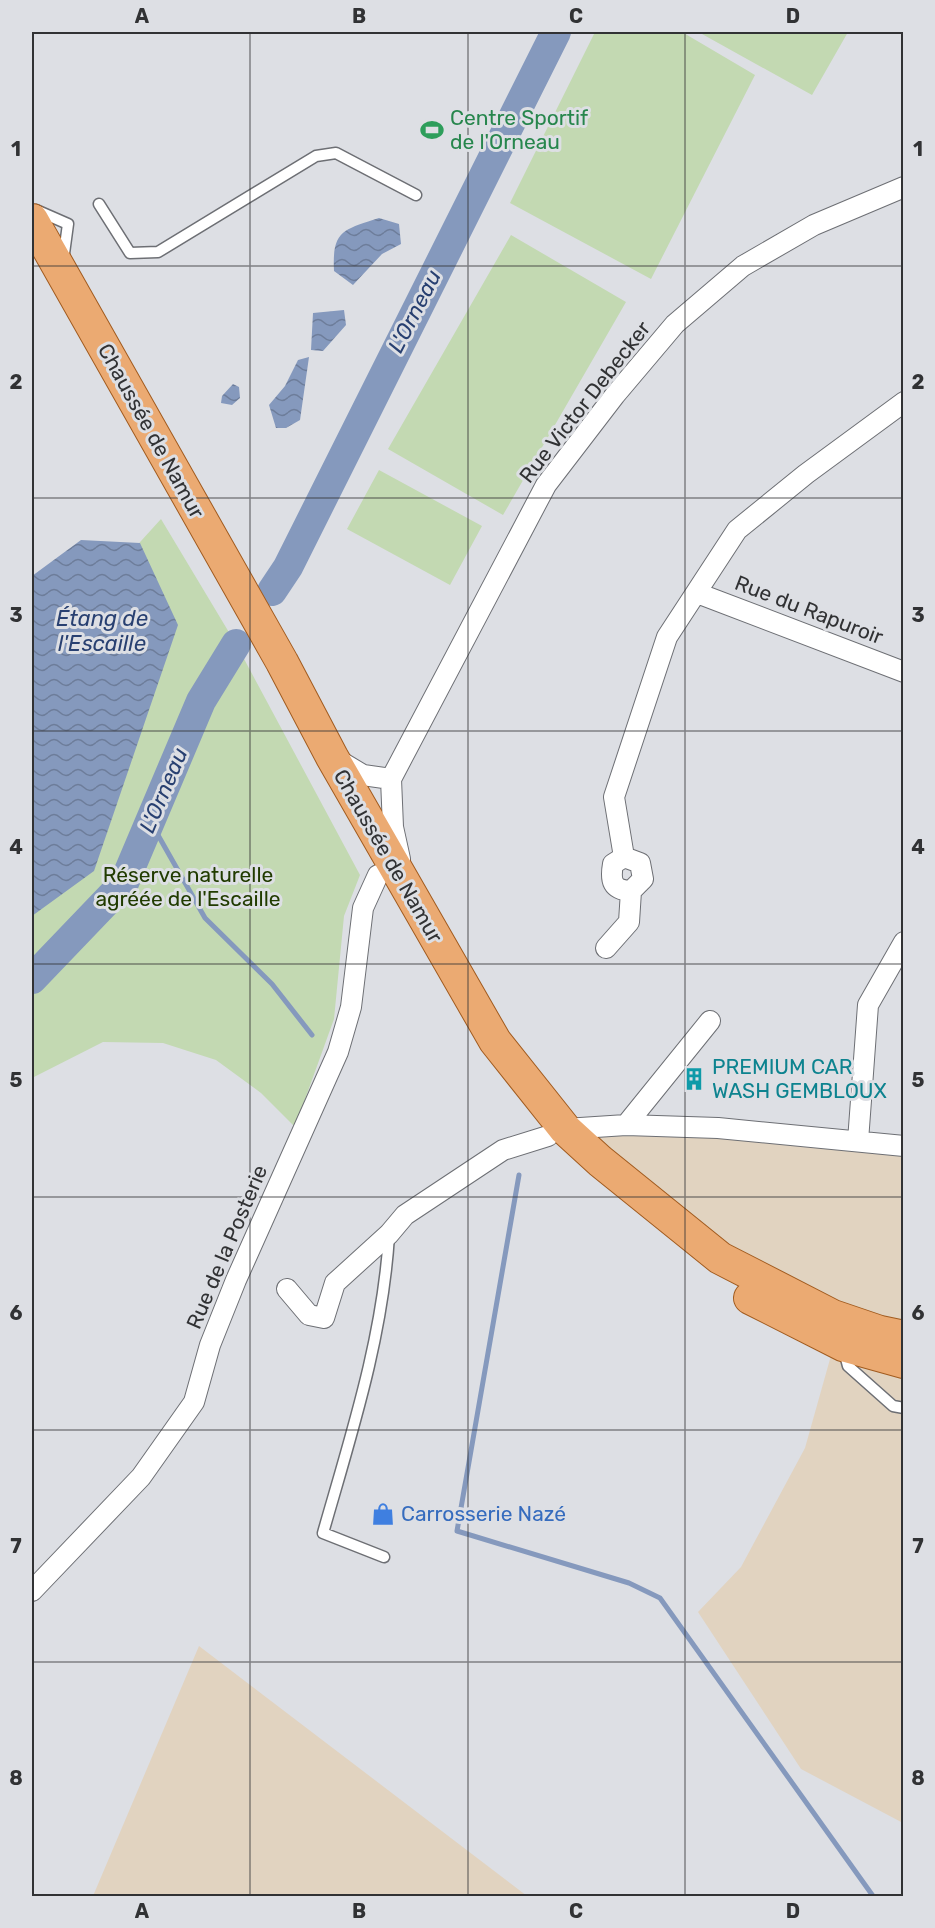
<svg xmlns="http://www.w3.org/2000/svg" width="935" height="1928" viewBox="0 0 935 1928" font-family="Rubik,sans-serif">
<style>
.commercial{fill:#e1d3c0}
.park{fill:#c3d9b2}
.water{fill:url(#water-waves)}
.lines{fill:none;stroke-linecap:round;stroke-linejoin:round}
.stream{stroke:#8599bd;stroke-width:5}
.river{stroke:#8599bd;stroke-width:30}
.service-casing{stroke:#6d6f74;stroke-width:13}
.minor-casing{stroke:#6d6f74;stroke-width:22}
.primary-casing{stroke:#a15b1f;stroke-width:34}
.service{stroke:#fff;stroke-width:10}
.minor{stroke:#fff;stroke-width:20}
.primary{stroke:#ebaa72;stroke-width:32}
.grid{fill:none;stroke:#313234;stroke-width:1.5;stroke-opacity:0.55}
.labels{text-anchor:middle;stroke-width:6;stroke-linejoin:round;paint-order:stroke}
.leisure-label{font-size:21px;fill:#27864d;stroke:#dddfe4;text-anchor:start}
.street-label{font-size:21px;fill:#313234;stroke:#dddfe4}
.park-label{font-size:21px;fill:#213b00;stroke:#dddfe4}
.culture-label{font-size:21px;fill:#0d838f;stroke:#dddfe4;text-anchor:start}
.shop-label{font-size:21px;fill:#366cbe;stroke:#dddfe4;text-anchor:start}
.water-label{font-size:22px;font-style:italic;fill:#284071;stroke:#dddfe4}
.neatline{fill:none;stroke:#313234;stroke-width:2}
.grid-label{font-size:20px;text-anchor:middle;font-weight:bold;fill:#313234}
</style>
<defs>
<pattern id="water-waves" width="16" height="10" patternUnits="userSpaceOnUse" patternTransform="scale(1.5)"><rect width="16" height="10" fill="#8599bd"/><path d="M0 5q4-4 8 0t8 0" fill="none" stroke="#6d7d9a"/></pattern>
</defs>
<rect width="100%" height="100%" fill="#dddfe4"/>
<path class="commercial" d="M565 1129 903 1146V1823L801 1769 698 1612 741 1567 805 1448 832 1352 790 1295Z
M199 1646 527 1896H93Z"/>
<path class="park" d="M595 32H682L755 75 651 279 510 203Z
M703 32H848L812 95 702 34Z
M511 235 626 302 503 515 388 449Z
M379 470 482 526 450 585 347 529Z
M161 519 236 644 360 875 344 916 334 1019 295 1127 261 1093 216 1060 163 1043 103 1042 32 1078V661Z"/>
<path class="water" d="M379 218 399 224 401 244 382 254 353 285 334 271C332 230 343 230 379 218Z
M344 310 346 325 323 351 311 350 313 313Z
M309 357 300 420 286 428H276L269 405 285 386 298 360Z
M233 384 239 387 240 398 232 405 221 403 222 396Z
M81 540 140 543 178 625 94 871 32 916V576Z"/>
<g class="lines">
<path class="stream" d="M150 821 205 918 272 984 312 1035
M519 1175 457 1531 629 1583 660 1598 873 1896"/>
<path class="river" d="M272 591 288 567 556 32
M32 979 124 883 201 701 236 644"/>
<g class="service-casing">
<path id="service" d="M99 204 130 253 158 252 316 156 336 153 416 195
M36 210 68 224 63 261
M844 1351 848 1366 893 1406 904 1408
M384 1557 323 1533C351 1435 383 1337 389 1235"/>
</g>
<g class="minor-casing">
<path id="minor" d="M697 593 904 672
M338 760 363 775 391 779
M624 857 614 797 667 637 737 530 806 474 904 402
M624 857 640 863 643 879 631 891C612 890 610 881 613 864Z
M400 859 393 827 391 779 546 485 615 395 675 324 743 266 814 225 904 187
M606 948 629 922 631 891
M626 1125 710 1021
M565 1129 626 1125 718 1128 904 1146
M858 1141 868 1005 904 942
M287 1289 309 1315 324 1318 335 1283 389 1234 405 1215 503 1150 548 1136
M32 1591 141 1477 194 1402 210 1345 236 1280 338 1052 351 1007 363 908 378 875"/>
</g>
<g class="primary-casing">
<path id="primary" d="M32 220 282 662 332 757 495 1041 565 1129 600 1161 720 1258 833 1316 880 1332 904 1337
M750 1298 843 1345 904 1362"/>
</g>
<use href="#service" class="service"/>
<use href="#minor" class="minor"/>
<use href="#primary" class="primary"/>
</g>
<path class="grid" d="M250 32V1896M468 32V1896M685 32V1896M32 266H904M32 498H904M32 731H904M32 964H904M32 1197H904M32 1430H904M32 1662H904"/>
<defs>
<g id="stadium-bare" transform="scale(1.8)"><path d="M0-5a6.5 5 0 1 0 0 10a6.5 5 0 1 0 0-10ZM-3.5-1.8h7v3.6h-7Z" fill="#2e9e5b" stroke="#dddfe4" stroke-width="2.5" paint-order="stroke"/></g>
<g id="building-bare" transform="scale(1.8)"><path d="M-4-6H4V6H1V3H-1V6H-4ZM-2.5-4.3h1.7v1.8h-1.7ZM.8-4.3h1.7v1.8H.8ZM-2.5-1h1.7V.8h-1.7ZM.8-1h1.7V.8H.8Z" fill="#0f9aa8" stroke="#dddfe4" stroke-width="2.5" paint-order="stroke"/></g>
<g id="shop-bare" transform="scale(1.8)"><path d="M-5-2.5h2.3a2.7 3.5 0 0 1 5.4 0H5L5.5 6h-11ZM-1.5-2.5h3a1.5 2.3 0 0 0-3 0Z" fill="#3f7fe0" stroke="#dddfe4" stroke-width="2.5" paint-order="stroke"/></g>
</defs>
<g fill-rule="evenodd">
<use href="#stadium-bare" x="432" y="130"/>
<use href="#building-bare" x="694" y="1079"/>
<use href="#shop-bare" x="383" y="1514"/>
</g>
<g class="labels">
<g class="leisure-label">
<text x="450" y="125">Centre Sportif<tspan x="450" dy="24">de l'Orneau</tspan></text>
</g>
<g class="street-label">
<text transform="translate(585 402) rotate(-52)" y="7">Rue Victor Debecker</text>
<text transform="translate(151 431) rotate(61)" y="7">Chaussée de Namur</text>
<text transform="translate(809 610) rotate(21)" y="7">Rue du Rapuroir</text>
<text transform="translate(388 856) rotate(60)" y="7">Chaussée de Namur</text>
<text transform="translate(227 1247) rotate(-67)" y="7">Rue de la Posterie</text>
</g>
<g class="park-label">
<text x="188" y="882">Réserve naturelle<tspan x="188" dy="24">agréée de l'Escaille</tspan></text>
</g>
<g class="culture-label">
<text x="712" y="1074">PREMIUM CAR<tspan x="712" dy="24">WASH GEMBLOUX</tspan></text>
</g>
<g class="shop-label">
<text x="401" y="1521">Carrosserie Nazé</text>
</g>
<g class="water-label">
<text transform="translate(414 311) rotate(-63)" y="8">L'Orneau</text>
<text x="102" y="626">Étang de<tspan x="102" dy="25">l'Escaille</tspan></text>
<text transform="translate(163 790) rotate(-67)" y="8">L'Orneau</text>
</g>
</g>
<rect width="935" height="1928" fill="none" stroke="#dddfe4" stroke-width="66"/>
<rect x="33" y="33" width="869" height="1862" class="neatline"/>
<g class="grid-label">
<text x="142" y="23">A</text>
<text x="359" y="23">B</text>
<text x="576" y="23">C</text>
<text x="793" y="23">D</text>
<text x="16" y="156">1</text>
<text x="918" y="156">1</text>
<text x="16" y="389">2</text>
<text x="918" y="389">2</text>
<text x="16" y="622">3</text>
<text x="918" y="622">3</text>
<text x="16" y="854">4</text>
<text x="918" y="854">4</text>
<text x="16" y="1087">5</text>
<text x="918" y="1087">5</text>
<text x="16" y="1320">6</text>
<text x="918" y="1320">6</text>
<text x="16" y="1553">7</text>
<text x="918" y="1553">7</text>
<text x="16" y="1785">8</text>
<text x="918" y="1785">8</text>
<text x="142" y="1918">A</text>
<text x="359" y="1918">B</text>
<text x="576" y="1918">C</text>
<text x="793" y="1918">D</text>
</g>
</svg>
